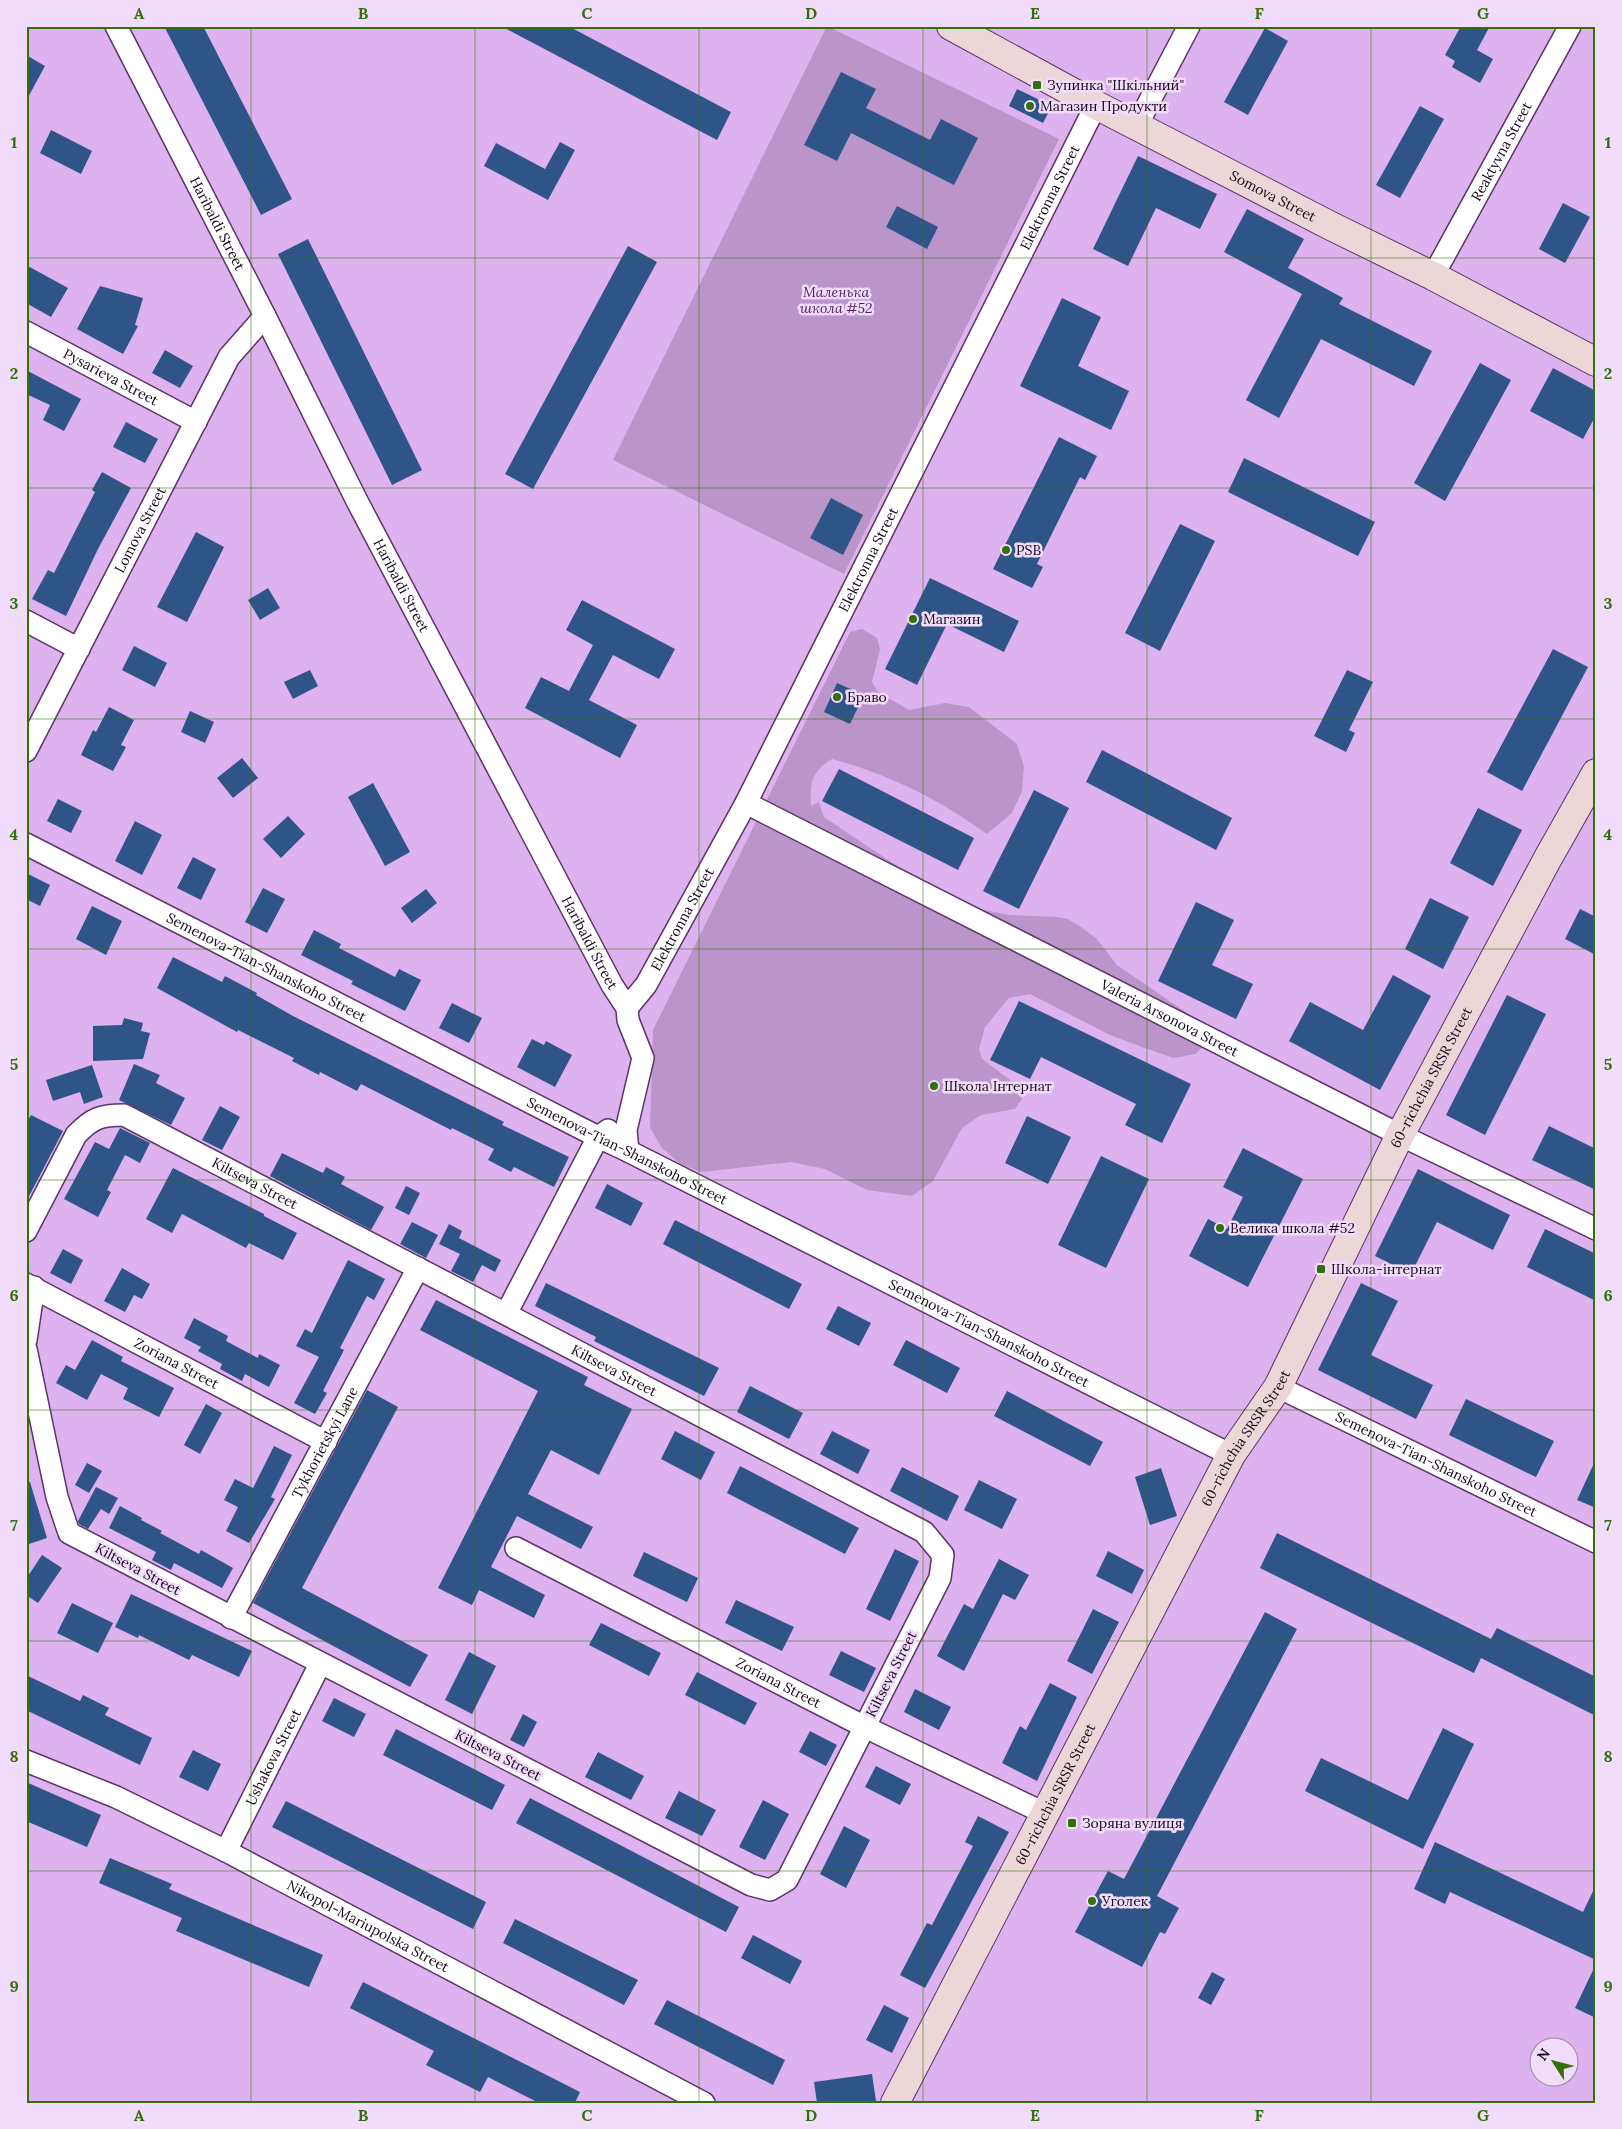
<svg xmlns="http://www.w3.org/2000/svg" width="1622" height="2129" viewBox="0 0 1622 2129" font-family="Lora,serif">
<style>
.green{fill:#bb95c9}
.building{fill:#2f5488}
.lines{fill:none;stroke-linecap:round;stroke-linejoin:round}
.street-casing{stroke:#5b3468;stroke-width:24}
.secondary-casing{stroke:#5b3468;stroke-width:30}
.street{stroke:#fff;stroke-width:21}
.secondary{stroke:#ecd6d7;stroke-width:28}
.grid{fill:none;stroke:#327107;stroke-width:1;stroke-opacity:0.55}
.poi-dot{fill:#327107;stroke:#f2dcfb;stroke-width:2}
.labels{text-anchor:middle;stroke-width:5;stroke-linejoin:round;paint-order:stroke}
.poi-label{font-size:14px;fill:#15061a;stroke:#f2dcfb;text-anchor:start}
.street-label{font-size:14px;fill:#15061a;stroke:#f2dcfb}
.park-label{font-size:14px;font-style:italic;fill:#512061;stroke:#f2dcfb}
.neatline{fill:none;stroke:#327107;stroke-width:2}
.grid-label{font-size:16px;text-anchor:middle;font-weight:bold;fill:#327107}
</style>
<rect width="100%" height="100%" fill="#deb2ee"/>
<path class="green" d="M827 26 1059 139 844 574 613 460Z
M862 629 877 638 880 650 872 682 878 692 909 710 945 703 969 707 1017 744 1024 767 1022 791 1012 813 987 834C940 800 889 774 832 759 811 772 810 784 811 806L819 802 824 817 891 862 974 908 1010 915 1057 917 1068 919 1078 925 1096 938 1117 965 1203 1024 1204 1045 1196 1054 1174 1058 1142 1047 1110 1035 1030 994 1009 998 985 1027 979 1049 982 1059 1010 1080 1022 1099 1015 1109 981 1115 962 1128 933 1181 912 1196 867 1190 825 1169 791 1162 701 1172 680 1164 661 1147 650 1127 653 1030 850 632Z"/>
<path class="building" d="M164 26H203L292 199 261 215Z
M501 26H568L731 112 717 140Z
M1461 26H1490L1477 50 1493 59 1480 83 1452 67 1455 61 1445 55Z
M1265 28 1288 41 1248 115 1224 102Z
M26 55 45 66 26 101Z
M841 72 876 89 866 108 930 140 941 119 978 138 954 185 851 133 837 161 804 145Z
M1017 89 1052 106 1043 123 1009 106Z
M1420 106 1444 119 1400 198 1376 185Z
M51 130 92 151 81 174 40 153Z
M560 142 575 150 548 200 484 166 496 143 545 169Z
M1138 156 1217 194 1200 229 1156 208 1128 266 1093 249Z
M1563 203 1590 217 1565 263 1539 249Z
M897 206 938 227 927 249 886 227Z
M1247 209 1304 239 1288 268 1343 298 1339 304 1432 351 1414 386 1321 339 1279 418 1246 400 1302 294 1224 252Z
M308 239 422 470 392 485 278 254Z
M628 246 657 262 533 489 505 474Z
M26 265 68 288 51 317 26 303Z
M100 286 143 298 135 325 138 326 123 354 77 329Z
M1062 298 1101 317 1078 366 1129 391 1111 430 1020 386Z
M165 350 193 366 180 388 152 373Z
M1480 363 1511 380 1445 501 1414 483Z
M1553 368 1596 391V415L1583 439 1530 411Z
M26 370 81 399 64 431 43 420 50 405 26 394Z
M126 422 158 439 145 463 113 447Z
M1059 437 1097 456 1085 480 1080 477 1037 564 1043 567 1032 588 993 569Z
M1244 458 1375 522 1358 556 1228 492Z
M102 472 131 488 98 549 66 616 32 599 48 570 54 573 95 492 92 490Z
M831 498 863 515 843 555 810 538Z
M1180 524 1215 541 1160 651 1125 633Z
M196 532 224 547 187 622 157 607Z
M930 578 1019 621 1004 652 947 624 917 685 885 669Z
M268 588 280 608 260 620 248 600Z
M582 600 675 649 659 679 613 655 589 700 637 725 620 758 525 708 541 677 569 691 593 645 566 630Z
M134 646 167 663 155 687 122 670Z
M1553 649 1588 667 1522 791 1487 772Z
M310 670 318 686 293 699 284 682Z
M1347 670 1373 682 1349 730 1355 733 1346 752 1314 736Z
M837 683 864 695 850 724 824 712Z
M109 707 134 720 121 745 126 747 113 771 81 755 93 730 96 732Z
M190 711 214 722 205 743 181 732Z
M1102 750 1232 818 1216 850 1086 782Z
M242 758 258 778 233 798 217 778Z
M839 769 974 838 958 870 822 801Z
M373 783 410 852 385 866 348 797Z
M1034 790 1069 808 1019 909 983 891Z
M58 799 82 811 71 833 47 821Z
M1478 808 1522 830 1493 886 1450 863Z
M288 816 305 834 281 858 263 839Z
M135 821 162 835 142 875 115 861Z
M193 857 216 869 201 900 177 888Z
M26 873 50 885 40 906 26 899Z
M263 888 285 899 267 933 245 922Z
M426 889 437 903 412 923 401 908Z
M1430 898 1469 917 1443 969 1405 949Z
M1196 902 1234 920 1212 965 1253 984 1236 1019 1158 981Z
M92 906 122 921 106 955 76 939Z
M1580 909 1596 917V955L1565 939Z
M314 930 341 944 339 948 395 977 399 969 421 980 405 1011 351 984 353 981 301 955Z
M173 957 222 982 225 976 257 993 256 995 293 1016 504 1122 502 1125 569 1157 554 1187 514 1167 511 1172 488 1160 494 1149 452 1128 451 1130 361 1084 357 1091 320 1072 319 1075 292 1061 294 1058 238 1030 237 1032 157 988Z
M1393 975 1431 996 1380 1090 1289 1041 1310 1002 1363 1030Z
M1507 995 1546 1014 1485 1135 1446 1115Z
M1019 1001 1191 1084 1162 1143 1125 1125 1136 1104 1041 1057 1030 1079 990 1060Z
M452 1003 482 1018 469 1043 439 1028Z
M124 1018 143 1023 141 1031 150 1033 143 1059 93 1061V1026L122 1025Z
M532 1039 544 1045 546 1041 572 1055 555 1087 517 1067Z
M134 1064 160 1075 156 1083 185 1098 171 1125 119 1100Z
M92 1065 103 1097 84 1104 80 1092 53 1101 46 1080Z
M220 1106 240 1117 222 1150 202 1140Z
M31 1115 63 1131 26 1202V1124Z
M1027 1116 1071 1137 1048 1184 1005 1163Z
M1549 1126 1596 1149V1190L1532 1160Z
M120 1128 150 1143 140 1163 125 1155 107 1190 111 1192 98 1217 64 1199 95 1142 109 1149Z
M1243 1148 1303 1179 1248 1287 1189 1256 1208 1219 1227 1229 1243 1197 1223 1187Z
M282 1153 323 1173 326 1167 345 1177 341 1184 384 1207 371 1230 270 1176Z
M1101 1156 1149 1179 1106 1268 1058 1245Z
M173 1168 264 1214V1216L297 1233 283 1260 249 1243 246 1248 182 1214 172 1233 146 1219Z
M1418 1169 1510 1215 1493 1250 1437 1222 1411 1274 1375 1256Z
M607 1184 643 1203 631 1226 595 1208Z
M406 1186 420 1193 409 1215 395 1208Z
M675 1220 802 1284 789 1309 663 1244Z
M412 1222 438 1235 426 1258 400 1244Z
M449 1224 462 1231 459 1238 501 1260 495 1272 482 1265 473 1282 451 1271 460 1254 439 1244Z
M1545 1229 1596 1254V1301L1527 1267Z
M63 1249 83 1260 71 1284 50 1273Z
M348 1260 385 1279 374 1300 367 1296 340 1348 344 1350 323 1391 327 1393 315 1414 294 1403 319 1357 296 1346 305 1329 312 1333Z
M122 1268 150 1284 142 1299 134 1295 125 1312 104 1301Z
M546 1283 719 1368 704 1396 594 1341 596 1337 535 1306Z
M1361 1283 1398 1301 1371 1355 1433 1385 1416 1419 1318 1370Z
M436 1300 588 1377 584 1385 632 1409 599 1475 551 1450 528 1494 593 1527 581 1549 517 1516 491 1567 545 1595 534 1618 479 1590 472 1605 438 1588 538 1391 420 1330Z
M838 1306 871 1323 859 1346 826 1329Z
M194 1318 228 1336 226 1341 258 1358 259 1354 280 1365 269 1387 245 1374 242 1381 220 1369 222 1364 198 1351 201 1347 184 1338Z
M92 1340 123 1357 121 1361 174 1388 159 1417 123 1399 128 1388 101 1374 87 1400 56 1383 66 1365 75 1370Z
M906 1340 960 1368 947 1393 893 1365Z
M750 1386 803 1413 789 1439 737 1412Z
M367 1390 398 1407 302 1588 428 1655 410 1687 253 1603Z
M1007 1391 1103 1442 1090 1466 994 1416Z
M1466 1399 1554 1441 1536 1477 1449 1435Z
M206 1404 222 1413 200 1454 184 1445Z
M675 1431 715 1452 701 1480 661 1459Z
M832 1431 870 1450 858 1474 820 1454Z
M274 1446 292 1455 271 1497 275 1499 249 1543 226 1531 238 1507 224 1500 235 1479 253 1488Z
M1596 1459V1508L1577 1500Z
M87 1463 102 1471 89 1493 75 1485Z
M740 1466 859 1528 845 1554 727 1493Z
M902 1467 959 1496 947 1521 890 1491Z
M1161 1468 1177 1516 1150 1525 1135 1477Z
M979 1480 1017 1499 1002 1529 964 1510Z
M26 1482H30L47 1538 26 1545Z
M96 1487 118 1498 109 1514 101 1509 88 1529 79 1524 78 1521Z
M120 1506 142 1518 141 1520 162 1531 160 1533 199 1554 201 1550 233 1568 222 1588 174 1563 171 1570 152 1560 156 1552 109 1528Z
M1277 1533 1491 1639 1497 1628 1596 1677V1716L1481 1658 1474 1673 1260 1568Z
M895 1549 919 1561 890 1621 866 1609Z
M1108 1551 1144 1570 1132 1594 1096 1576Z
M644 1552 698 1578 687 1602 633 1576Z
M42 1555 62 1568 38 1603 26 1595V1579Z
M999 1559 1029 1575 1015 1600 1003 1594 964 1671 937 1656 964 1604 973 1609Z
M131 1594 252 1651 239 1677 192 1655 189 1660 139 1635 138 1638 115 1627Z
M736 1600 794 1627 782 1651 725 1623Z
M72 1603 113 1623 98 1653 57 1633Z
M1093 1609 1119 1622 1092 1674 1067 1661Z
M1265 1612 1297 1629 1157 1896 1179 1908 1165 1934 1160 1932 1142 1967 1075 1932 1108 1871 1124 1879Z
M601 1623 661 1653 649 1676 589 1645Z
M841 1651 876 1668 864 1692 829 1675Z
M469 1652 496 1666 472 1714 445 1700Z
M697 1672 757 1703 745 1725 685 1695Z
M26 1675 80 1701 83 1695 109 1708 105 1715 152 1738 140 1765 26 1710Z
M1050 1683 1077 1697 1037 1781 1002 1763 1020 1726 1026 1730Z
M915 1689 951 1707 939 1730 904 1712Z
M334 1698 366 1714 354 1737 322 1721Z
M523 1714 537 1722 524 1747 510 1740Z
M1443 1728 1474 1744 1423 1849 1305 1791 1321 1758 1408 1800Z
M396 1729 505 1785 492 1810 383 1755Z
M810 1731 837 1745 826 1766 799 1752Z
M193 1750 221 1764 208 1791 179 1777Z
M598 1752 644 1776 631 1800 585 1777Z
M876 1766 911 1784 900 1805 865 1787Z
M26 1782 101 1815 87 1847 26 1821Z
M679 1791 716 1810 702 1836 665 1818Z
M530 1798 739 1907 726 1932 516 1823Z
M763 1800 789 1814 765 1860 739 1847Z
M286 1801 486 1902 473 1929 272 1827Z
M978 1816 1009 1832 925 1988 900 1975 927 1923 932 1925 973 1846 965 1842Z
M844 1826 870 1840 846 1888 820 1874Z
M1435 1842 1583 1912 1596 1885V1960L1450 1892 1445 1904 1414 1889Z
M110 1858 172 1884 169 1889 323 1955 309 1987 176 1931 182 1918 99 1883Z
M515 1919 638 1980 624 2005 503 1943Z
M753 1935 802 1961 790 1984 741 1958Z
M1596 1964V2018L1575 2008Z
M1212 1972 1225 1979 1211 2005 1198 1998Z
M363 1982 580 2092 575 2103H539L488 2077 480 2092 426 2065 434 2051 350 2008Z
M667 2000 785 2060 773 2085 654 2024Z
M884 2005 909 2018 892 2053 866 2040Z
M872 2074 876 2101 863 2103H817L814 2082Z"/>
<g class="lines">
<g class="street-casing">
<g id="street">
<path id="s1" d="M116 26 265 316 357 501 612 985 627 1008 628 1020 643 1058 626 1130 628 1151"/>
<path d="M1137 125 1189 26"/>
<path id="s2" d="M1433 276 1570 26"/>
<path id="s3" d="M26 332 196 422"/>
<path d="M26 621 79 649"/>
<path id="s4" d="M26 751 229 357 265 316"/>
<path id="s5" d="M746 803 1400 1135 1596 1229"/>
<path id="s6" d="M26 844 598 1137 628 1151 1231 1455"/>
<path id="s7" d="M627 1008 646 985 746 803 1096 105"/>
<path id="s8" d="M26 1231 76 1135C92 1118 101 1115 124 1115L924 1532 943 1555 940 1578 787 1880 770 1890 751 1885 69 1533 57 1497 26 1349"/>
<path id="s9" d="M26 1284 326 1442"/>
<path d="M506 1314 598 1137 608 1130"/>
<path d="M26 1340 34 1287"/>
<path id="s10" d="M1278 1387 1596 1542"/>
<path id="s11" d="M516 1548 865 1727 1044 1813"/>
<path id="s12" d="M231 1618 418 1268"/>
<path id="s13" d="M26 1761 116 1797 226 1851 704 2103"/>
<path id="s14" d="M226 1851 320 1664"/>
</g>
</g>
<g class="secondary-casing">
<g id="secondary">
<path id="s15" d="M951 26 1096 105 1331 226 1433 276 1596 362"/>
<path id="s16" d="M895 2103 1231 1455 1278 1387 1400 1135 1548 858 1596 773"/>
</g>
</g>
<use href="#street" class="street"/>
<use href="#secondary" class="secondary"/>
</g>
<path class="grid" d="M251 26V2103M475 26V2103M699 26V2103M923 26V2103M1147 26V2103M1371 26V2103M26 258H1596M26 488H1596M26 719H1596M26 949H1596M26 1180H1596M26 1410H1596M26 1641H1596M26 1871H1596"/>
<g class="poi-dot">
<rect x="1032" y="80" width="10" height="10" rx="2.5"/>
<circle cx="1030" cy="106" r="5"/>
<circle cx="1006" cy="550" r="5"/>
<circle cx="913" cy="619" r="5"/>
<circle cx="837" cy="697" r="5"/>
<circle cx="934" cy="1086" r="5"/>
<circle cx="1220" cy="1228" r="5"/>
<rect x="1316" y="1264" width="10" height="10" rx="2.5"/>
<rect x="1067" y="1818" width="10" height="10" rx="2.5"/>
<circle cx="1092" cy="1901" r="5"/>
</g>
<g class="labels">
<g class="poi-label">
<text x="1047" y="90">Зупинка "Шкільний"</text>
<text x="1040" y="111">Магазин Продукти</text>
<text x="1016" y="555">PSB</text>
<text x="923" y="624">Магазин</text>
<text x="847" y="702">Браво</text>
<text x="944" y="1091">Школа Інтернат</text>
<text x="1230" y="1233">Велика школа #52</text>
<text x="1331" y="1274">Школа-інтернат</text>
<text x="1082" y="1828">Зоряна вулиця</text>
<text x="1102" y="1906">Уголек</text>
</g>
<g class="street-label">
<text dy="5" stroke="none"><textPath href="#s2" startOffset="142">Reaktyvna Street</textPath></text>
<text dy="5" stroke="none"><textPath href="#s15" startOffset="364">Somova Street</textPath></text>
<text dy="5" stroke="none"><textPath href="#s7" startOffset="915">Elektronna Street</textPath></text>
<text dy="5" stroke="none"><textPath href="#s1" startOffset="222">Haribaldi Street</textPath></text>
<text dy="5" stroke="none"><textPath href="#s3" startOffset="96">Pysarieva Street</textPath></text>
<text dy="5" stroke="none"><textPath href="#s4" startOffset="249">Lomova Street</textPath></text>
<text dy="5" stroke="none"><textPath href="#s7" startOffset="510">Elektronna Street</textPath></text>
<text dy="5" stroke="none"><textPath href="#s1" startOffset="628">Haribaldi Street</textPath></text>
<text dy="5" stroke="none"><textPath href="#s7" startOffset="105">Elektronna Street</textPath></text>
<text dy="5" stroke="none"><textPath href="#s1" startOffset="1032">Haribaldi Street</textPath></text>
<text dy="5" stroke="none"><textPath href="#s6" startOffset="270">Semenova-Tian-Shanskoho Street</textPath></text>
<text dy="5" stroke="none"><textPath href="#s5" startOffset="475">Valeria Arsonova Street</textPath></text>
<text dy="5" stroke="none"><textPath href="#s16" startOffset="1158">60-richchia SRSR Street</textPath></text>
<text dy="5" stroke="none"><textPath href="#s6" startOffset="675">Semenova-Tian-Shanskoho Street</textPath></text>
<text dy="5" stroke="none"><textPath href="#s8" startOffset="310">Kiltseva Street</textPath></text>
<text dy="5" stroke="none"><textPath href="#s6" startOffset="1080">Semenova-Tian-Shanskoho Street</textPath></text>
<text dy="5" stroke="none"><textPath href="#s9" startOffset="170">Zoriana Street</textPath></text>
<text dy="5" stroke="none"><textPath href="#s8" startOffset="715">Kiltseva Street</textPath></text>
<text dy="5" stroke="none"><textPath href="#s16" startOffset="752">60-richchia SRSR Street</textPath></text>
<text dy="5" stroke="none"><textPath href="#s12" startOffset="199">Tykhorietskyi Lane</textPath></text>
<text dy="5" stroke="none"><textPath href="#s10" startOffset="176">Semenova-Tian-Shanskoho Street</textPath></text>
<text transform="translate(138 1569) rotate(28)" y="5">Kiltseva Street</text>
<text transform="translate(891 1674) rotate(-63)" y="5">Kiltseva Street</text>
<text dy="5" stroke="none"><textPath href="#s11" startOffset="295">Zoriana Street</textPath></text>
<text transform="translate(498 1755) rotate(27)" y="5">Kiltseva Street</text>
<text dy="5" stroke="none"><textPath href="#s14" startOffset="105">Ushakova Street</textPath></text>
<text dy="5" stroke="none"><textPath href="#s16" startOffset="348">60-richchia SRSR Street</textPath></text>
<text dy="5" stroke="none"><textPath href="#s13" startOffset="380">Nikopol-Mariupolska Street</textPath></text>
</g>
<g class="park-label">
<text x="836" y="297">Маленька<tspan x="836" dy="16">школа #52</tspan></text>
</g>
</g>
<rect width="1622" height="2129" fill="none" stroke="#f2dcfb" stroke-width="55"/>
<g transform="translate(1554 2062) rotate(306)"><circle r="24" fill="#f2dcfb" stroke="#9a86a1"/>
<path d="M0-4L9 19L0 12L-9 19Z" fill="#327107"/>
<text y="-8" font-size="14" font-weight="bold" text-anchor="middle" fill="#15061a">N</text>
</g>
<rect x="28" y="28" width="1566" height="2074" class="neatline"/>
<g class="grid-label">
<text x="139" y="19">A</text>
<text x="363" y="19">B</text>
<text x="587" y="19">C</text>
<text x="811" y="19">D</text>
<text x="1035" y="19">E</text>
<text x="1259" y="19">F</text>
<text x="1483" y="19">G</text>
<text x="14" y="148">1</text>
<text x="1608" y="148">1</text>
<text x="14" y="379">2</text>
<text x="1608" y="379">2</text>
<text x="14" y="609">3</text>
<text x="1608" y="609">3</text>
<text x="14" y="840">4</text>
<text x="1608" y="840">4</text>
<text x="14" y="1070">5</text>
<text x="1608" y="1070">5</text>
<text x="14" y="1301">6</text>
<text x="1608" y="1301">6</text>
<text x="14" y="1531">7</text>
<text x="1608" y="1531">7</text>
<text x="14" y="1762">8</text>
<text x="1608" y="1762">8</text>
<text x="14" y="1992">9</text>
<text x="1608" y="1992">9</text>
<text x="139" y="2121">A</text>
<text x="363" y="2121">B</text>
<text x="587" y="2121">C</text>
<text x="811" y="2121">D</text>
<text x="1035" y="2121">E</text>
<text x="1259" y="2121">F</text>
<text x="1483" y="2121">G</text>
</g>
</svg>
